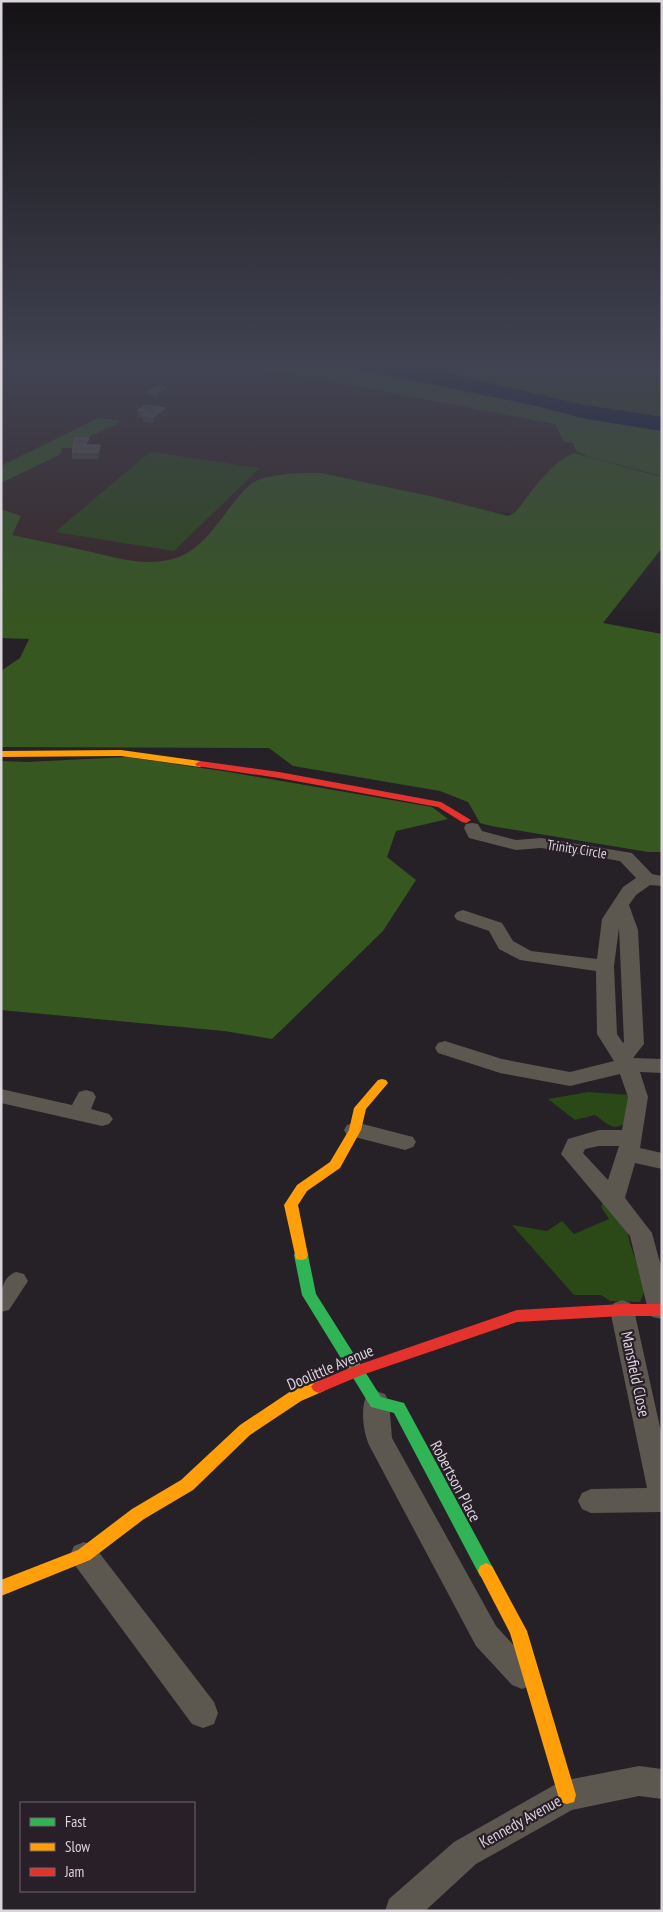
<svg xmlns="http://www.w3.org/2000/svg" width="663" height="1912" viewBox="0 0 663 1912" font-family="'PT Sans Narrow',sans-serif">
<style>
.education{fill:#352424}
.green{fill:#2b4817}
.forest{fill:#36571f}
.water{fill:#030f35}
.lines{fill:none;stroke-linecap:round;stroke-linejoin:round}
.street{fill:#5c574f;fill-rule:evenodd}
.fast{fill:#30b455;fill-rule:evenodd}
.slow{fill:#ff9f0a;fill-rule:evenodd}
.jam{fill:#e5322d;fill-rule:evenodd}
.wall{fill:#484345}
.shaded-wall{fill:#342f32}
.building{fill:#585355;stroke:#6c676a}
.labels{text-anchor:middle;stroke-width:4.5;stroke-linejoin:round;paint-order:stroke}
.street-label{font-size:14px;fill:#dad4db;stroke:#281f28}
.near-street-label{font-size:16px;fill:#dad4db;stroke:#281f28}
</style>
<rect width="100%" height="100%" fill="#262126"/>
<path class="education" d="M1 363H235L535 419 662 449V503L618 518 465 511 181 575 1 544Z"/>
<path class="green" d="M408 363H662V417L579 404Z
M150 452 260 468 174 551 55 532Z
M589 1092 630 1095 626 1122C613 1133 607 1123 595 1115L575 1120 548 1099Z
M603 1203 627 1229 630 1244 646 1288 640 1302 610 1301 601 1295H574L512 1225 547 1231 562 1221 574 1234 609 1219 601 1207Z"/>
<path class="forest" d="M236 363H330L537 406 582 418 662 431V476L589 457 576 451 573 443 563 441 555 424Z
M98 418 123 421 74 444 72 448H61L62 450 59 455 1 483V466Z
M573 453 662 477V548L603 623 662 634V852H648L491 826 480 823 468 802 440 791 293 766 269 748 1 747V671L20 658 29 639 1 638V509L21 516 12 535C36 540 59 545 83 550 114 557 145 568 176 558 210 547 225 506 251 484 262 474 306 472 321 473L434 497 508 516C518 512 520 506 527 497 539 481 554 462 573 453Z
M127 757 229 772 432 807 448 819 396 831 387 857 416 880 383 931 272 1039 224 1031 1 1010V761L27 762Z"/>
<path class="water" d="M330 363H408L579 404 662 417V431L582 418 537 406Z"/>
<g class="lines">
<path class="street" d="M472 823 478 824 482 831 516 840 541 838 632 853 652 874 662 876V886L650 885 636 895 629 905 638 930 644 1044 633 1058 662 1059V1073L640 1072 648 1097 640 1148 662 1153V1169L635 1163 625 1198 652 1233 662 1270V1319L652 1317 648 1310 630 1236 561 1154 568 1139 599 1130H622L628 1097 620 1074 570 1086 500 1073 438 1053 435 1048 438 1043 445 1041 502 1059 570 1072 614 1061 597 1034 596 971 520 960 499 949 489 931 457 920 454 916 457 912 463 910 502 923 513 941 531 951 597 959 602 919 623 887 636 878 620 861 541 848 516 850 469 838 464 828 466 824ZM619 928 624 1042 623 1043 617 1034 614 966ZM599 1146H619L608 1180 583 1153 585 1149Z
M1 1089 72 1105 79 1092 86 1090 93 1092 96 1097 91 1109 109 1114 113 1119 109 1124 102 1126 1 1103Z
M355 1122 413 1137 416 1142 413 1147 405 1150 347 1135 344 1130 347 1125Z
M16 1272 24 1274 28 1281 9 1310 1 1312C1 1295 0 1278 16 1272Z
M622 1300 630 1303 634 1310 662 1436V1512L591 1513 582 1509 578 1501 582 1493 591 1489 647 1488 610 1310 614 1303Z
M376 1391 385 1394 389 1402 392 1438 496 1626 532 1665 537 1675 532 1685 522 1689 512 1685 476 1646 370 1447C363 1433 360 1408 367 1394Z
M84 1542 94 1546 214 1702 218 1713 214 1724 203 1728 192 1724 74 1564 70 1555 74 1546Z
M639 1766 662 1769V1799L639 1796 572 1810 476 1864 425 1911H385L389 1899 454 1842 556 1784 567 1780Z"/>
<path class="fast" d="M301 1250 306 1251 308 1255 316 1294 381 1397 404 1403 492 1566 494 1571 492 1576 486 1579 480 1576 394 1413 371 1407 302 1295 294 1255 296 1251Z"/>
<path class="slow" d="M121 750 200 761 205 764 200 767 121 756 1 757V751Z
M382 1079 386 1080 388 1083 366 1109 361 1130 340 1168 307 1191 298 1205 308 1255 306 1259 301 1260 296 1259 284 1205 297 1185 330 1162 349 1130 354 1108 378 1080Z
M319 1381 324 1383 327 1387 324 1391 301 1401 250 1435 193 1490 144 1519 90 1560 1 1596V1580L78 1550 132 1509 181 1480 240 1425 291 1391Z
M486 1563 492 1566 527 1631 576 1795 574 1802 567 1804 560 1802 558 1795 510 1633 478 1571 480 1566Z"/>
<path class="jam" d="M200 761 279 772 441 802 471 820 466 823 462 822 438 807 279 778 197 766 195 764Z
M622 1304H662V1316H622L517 1322 362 1375 319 1393 314 1391 311 1387 314 1383 352 1367 517 1310Z"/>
</g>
<path class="wall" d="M168 391 156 397 147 395V392Z
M138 410 166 414 153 423 143 422V418L138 417Z
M89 438 90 445 101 452 98 459H72V452Z"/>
<path class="shaded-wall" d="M167 387 168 391 156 397V394Z
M165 408 166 414 153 423V417Z
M89 438 90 445H85Z
M100 445 101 452 98 459V452Z"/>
<path class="building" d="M158 385 167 387 156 394 147 392Z
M146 405 165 408 153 417 142 415 147 412 138 410Z
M75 438H89L85 445H100L98 452H72Z"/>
<linearGradient id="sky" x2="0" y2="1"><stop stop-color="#151215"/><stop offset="0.58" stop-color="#414352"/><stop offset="1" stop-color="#414352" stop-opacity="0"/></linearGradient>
<rect width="663" height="631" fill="url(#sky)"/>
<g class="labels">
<g class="street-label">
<text transform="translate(577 849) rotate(9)" y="5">Trinity Circle</text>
</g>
<g class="near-street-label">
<text transform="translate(330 1367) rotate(-23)" y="6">Doolittle Avenue</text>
<text transform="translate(636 1374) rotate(78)" y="6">Mansfield Close</text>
<text transform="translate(456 1481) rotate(62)" y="6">Robertson Place</text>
<text transform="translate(520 1821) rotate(-29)" y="6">Kennedy Avenue</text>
</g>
</g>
<rect width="663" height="1912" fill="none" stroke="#dad4db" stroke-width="5"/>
<rect x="20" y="1802" width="175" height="90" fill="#281f28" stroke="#6f6770"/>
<rect x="30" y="1818" width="25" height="8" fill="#30b455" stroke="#6f6770"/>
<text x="65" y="1827" font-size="15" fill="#dad4db">Fast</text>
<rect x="30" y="1843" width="25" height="8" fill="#ff9f0a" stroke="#6f6770"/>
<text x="65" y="1852" font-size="15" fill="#dad4db">Slow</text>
<rect x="30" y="1868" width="25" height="8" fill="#e5322d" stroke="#6f6770"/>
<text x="65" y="1877" font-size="15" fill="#dad4db">Jam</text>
</svg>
